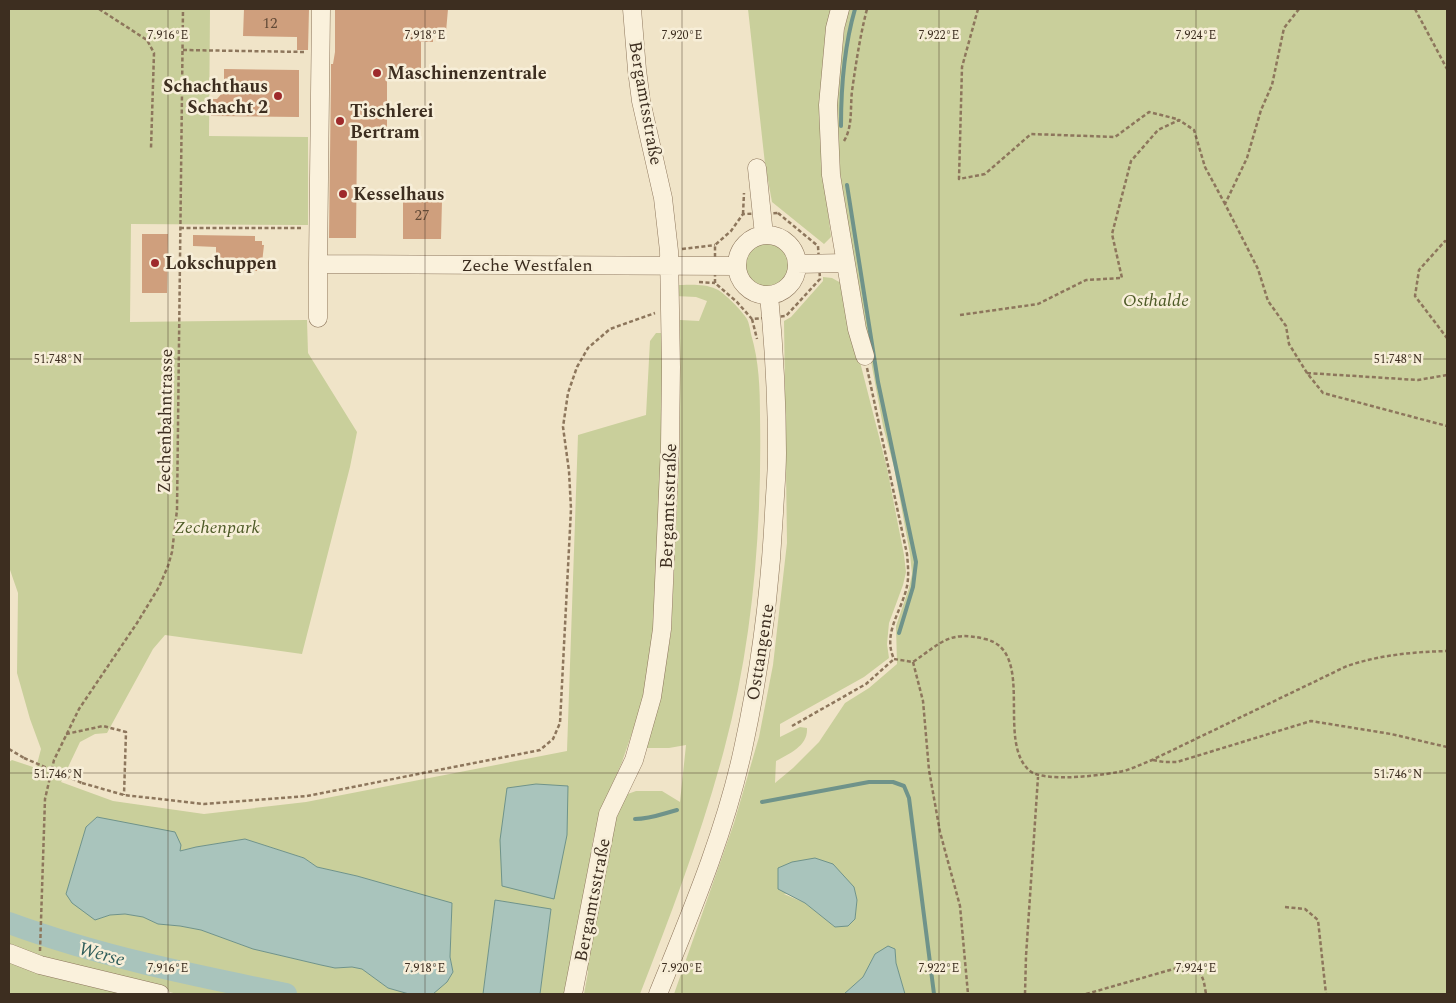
<svg xmlns="http://www.w3.org/2000/svg" width="1456" height="1003" viewBox="0 0 1456 1003" font-family="Spectral,serif">
<style>
.green{fill:#c9cf9b;fill-rule:evenodd}
.water{fill:#a9c4bc;stroke:#6f938a}
.lines{fill:none;stroke-linecap:round;stroke-linejoin:round}
.stream{stroke:#6f938a;stroke-width:4}
.river{stroke:#a9c4bc;stroke-width:22}
.building{fill:#cf9f7d}
.minor-casing{stroke:#8d765c;stroke-width:19}
.path{stroke:#8d765c;stroke-width:2.5;stroke-dasharray:4 2.5;stroke-linecap:butt}
.minor{stroke:#faf1dc;stroke-width:18}
.path-bridge{stroke:#8d765c;stroke-width:2.5;stroke-dasharray:4 2.5;stroke-linecap:butt}
.ticks{fill:none;stroke:#3d2e20;stroke-width:1;stroke-opacity:0.45}
.poi-dot{fill:#9e2a2b;stroke:#f7eed8;stroke-width:2}
.labels{text-anchor:middle;stroke-width:5;stroke-linejoin:round;paint-order:stroke}
.number-label{font-size:15px;fill:#624a37}
.poi-label{font-size:18px;font-weight:bold;fill:#3d2e20;stroke:#f7eed8;text-anchor:start}
.street-label{font-size:18px;fill:#3d2e20;stroke:#f7eed8}
.park-label{font-size:18px;font-style:italic;fill:#4d5a26;stroke:#f7eed8}
.water-label{font-size:19px;font-style:italic;fill:#2f5d5a;stroke:#f7eed8}
.ticks-label{font-size:12px;text-anchor:middle;fill:#3d2e20;stroke:#f7eed8;stroke-width:5;stroke-linejoin:round;paint-order:stroke}
</style>
<rect width="100%" height="100%" fill="#f0e4c8"/>
<path class="green" d="M9 9H210L209 136 308 137V225L131 224 130 322 307 320 308 353 357 432 350 467 302 654 165 635 153 649 107 733 95 734 80 742 61 782 113 801 204 814 306 802 567 751 578 435 646 415 650 341 656 333H663L662 444 655 627 645 695 622 762 605 800 593 840 568 994H540L551 910 495 900 483 994H433L447 982 453 972 450 957 452 918 387 885 357 876 317 867 304 858 245 839 196 847 179 851 125 823 97 817 86 827 66 894 95 920 110 915 125 914 143 917 158 924 180 926 201 930 253 949 321 965 335 968 352 967 362 969 388 988 409 994H177L9 948V762L12 760 36 768 41 749 30 719 17 673 18 593 9 567Z
M748 9H833L822 162 831 237 824 244 772 202 765 164Z
M848 9H1447V994H905L896 963 895 950 875 954 863 977 844 994H674L734 823 759 737 773 665 787 543 784 321 791 317 823 281V277L832 278 841 283 851 341 859 358 887 468 904 555 906 572 903 585 889 623 887 644 889 658 864 677 780 724V737L800 727 807 728C808 746 790 753 776 761L775 783 793 768 819 742 845 703 869 688 897 664 896 626 909 588 912 574 910 554 894 467 883 426 860 302 839 167 835 103 838 68ZM854 887 857 900 855 919 835 927 805 903 784 894Z
M743 265a24 24 0 1 1 48 0a24 24 0 1 1-48 0Z
M674 285C687 285 704 283 716 289 724 292 743 312 747 319 749 323 750 329 751 334 759 361 760 388 760 416 762 527 753 642 724 750 702 833 671 914 640 994H584L588 972 585 964 615 816 625 795 636 791H662L680 802 686 745 669 748H645L659 699 671 633 680 447V320L699 321 707 301 696 297 675 296Z
M9 959 138 994H9Z"/>
<path class="water" d="M536 784 568 786 567 835 554 899 502 886 500 840 507 788Z
M97 817 175 832 181 845 180 851 196 847 245 839 304 858 317 867 357 876 452 903 450 957 453 972 447 982 433 994H409L388 988 362 969 352 967 335 968 321 965 253 949 201 930 180 926 158 924 143 917 125 914 110 915 95 920 72 903 66 894 86 827Z
M815 858 833 864 854 887 857 900 855 919 848 926 835 927 805 903 778 889V868L792 862Z
M495 900 551 909 540 994H483Z
M888 946 895 949 896 963 905 994H844L863 977 875 954Z"/>
<g class="lines">
<path class="stream" d="M841 126C841 87 844 47 855 9
M847 185 878 382 916 562 913 587 899 633
M762 802 869 782H893L904 786 909 798 934 994
M635 819C650 819 662 814 677 810"/>
<path class="river" d="M9 923C99 956 192 975 286 994"/>
</g>
<path class="building" d="M244 9H309L308 50H297V37L243 36Z
M335 9H448L446 32H433V42H421V80H387V138L357 137 356 238H329L331 77V64H333L335 52Z
M224 69 299 70V117L211 116V99H217L224 91Z
M403 201H442L441 239H403Z
M142 234H168L167 293H142Z
M193 235 255 236V241H262V245H264L262 263H257V271H241V262L216 261V247L193 246Z"/>
<g class="lines">
<g class="minor-casing">
<path id="minor" d="M321 9 318 264 737 266
M840 9 835 28 828 105 831 175 857 329 865 356
M757 168 764 235
M737 265a30 30 0 1 1 60 0a30 30 0 1 1-60 0Z
M797 264 846 263
M318 318V264
M9 953 40 965 160 994
M573 994 608 814 634 760 652 697 662 629 670 446 671 367 669 251 663 198 641 101 637 70 632 9
M658 994C690 915 725 833 743 749 760 671 770 593 774 513 775 493 777 473 777 453 777 400 774 347 769 295"/>
</g>
<path class="path" d="M99 9 147 40 154 53 151 148
M978 9 962 67 959 179 985 174 1031 134 1115 137 1149 112 1177 119
M1299 9 1284 28 1272 85 1261 110 1247 158 1225 204 1258 269 1268 301 1286 326 1289 344 1307 373 1323 393 1447 426
M1415 9 1447 69
M183 50 306 52
M844 141C853 126 850 108 852 91 856 63 860 36 867 9
M778 213 818 246 820 279 786 316 752 319 737 302 715 283V245L731 231 743 214Z
M743 214 744 193
M180 228H303
M1447 242 1445 241 1419 270 1415 296 1447 338
M682 249 715 245
M699 282 715 283
M960 315 1038 304 1086 280 1122 278 1112 234 1131 161 1158 130 1179 120 1194 130 1205 167 1225 204
M752 319 757 339
M867 368 907 554C908 565 909 576 907 586 902 611 882 633 894 659
M1307 373 1418 380 1447 375
M894 659 913 662C941 643 949 630 985 639 1037 651 995 742 1030 771 1044 783 1109 775 1127 770 1136 767 1144 763 1152 760L1347 666C1380 655 1412 652 1447 651
M913 662 923 701 929 770 940 832 960 906 968 994
M792 726 866 684 894 659
M66 734 103 726 126 732 124 795
M9 749 24 758
M1153 760 1164 762H1177L1311 721 1391 734 1447 747
M82 783 124 795 204 804 307 796 540 750 553 739 560 723 571 509 569 471 563 427 568 393 577 367 588 348 610 329 655 313
M1285 907 1305 909 1318 920 1326 994
M40 951 45 799 54 760 79 709 137 623 159 587 168 566 172 552 177 510 183 9
M1025 994 1026 956 1038 777
M1086 994 1184 966C1203 971 1203 976 1206 994"/>
<use href="#minor" class="minor"/>
<path class="path-bridge" d="M24 758 82 783"/>
</g>
<path class="ticks" d="M168 9V994M425 9V994M682 9V994M939 9V994M1196 9V994M9 359H1447M9 773H1447"/>
<g class="poi-dot">
<circle cx="377" cy="73" r="5"/>
<circle cx="278" cy="96" r="5"/>
<circle cx="340" cy="121" r="5"/>
<circle cx="343" cy="194" r="5"/>
<circle cx="155" cy="263" r="5"/>
</g>
<g class="labels">
<g class="number-label">
<text x="270" y="28">12</text>
<text x="422" y="220">27</text>
</g>
<g class="poi-label">
<text x="387" y="79">Maschinenzentrale</text>
<text x="268" y="92" text-anchor="end">Schachthaus<tspan x="268" dy="21">Schacht 2</tspan></text>
<text x="350" y="117">Tischlerei<tspan x="350" dy="21">Bertram</tspan></text>
<text x="353" y="200">Kesselhaus</text>
<text x="165" y="269">Lokschuppen</text>
</g>
<g class="street-label">
<text transform="translate(646 103) rotate(80)" y="6">Bergamtsstraße</text>
<text x="527" y="271">Zeche Westfalen</text>
<text transform="translate(165 421) rotate(-89)" y="6">Zechenbahntrasse</text>
<text transform="translate(668 506) rotate(-88)" y="6">Bergamtsstraße</text>
<text transform="translate(760 652) rotate(-81)" y="6">Osttangente</text>
<text transform="translate(592 900) rotate(-79)" y="6">Bergamtsstraße</text>
</g>
<g class="park-label">
<text x="1156" y="306">Osthalde</text>
<text x="217" y="533">Zechenpark</text>
</g>
<g class="water-label">
<text transform="translate(102 953) rotate(15)" y="7">Werse</text>
</g>
</g>
<g class="ticks-label">
<text x="168" y="39">7.916°E</text>
<text x="425" y="39">7.918°E</text>
<text x="682" y="39">7.920°E</text>
<text x="939" y="39">7.922°E</text>
<text x="1196" y="39">7.924°E</text>
<text x="58" y="363">51.748°N</text>
<text x="1398" y="363">51.748°N</text>
<text x="58" y="778">51.746°N</text>
<text x="1398" y="778">51.746°N</text>
<text x="168" y="972">7.916°E</text>
<text x="425" y="972">7.918°E</text>
<text x="682" y="972">7.920°E</text>
<text x="939" y="972">7.922°E</text>
<text x="1196" y="972">7.924°E</text>
</g>
<rect width="1456" height="1003" fill="none" stroke="#3d2e20" stroke-width="20"/>
</svg>
